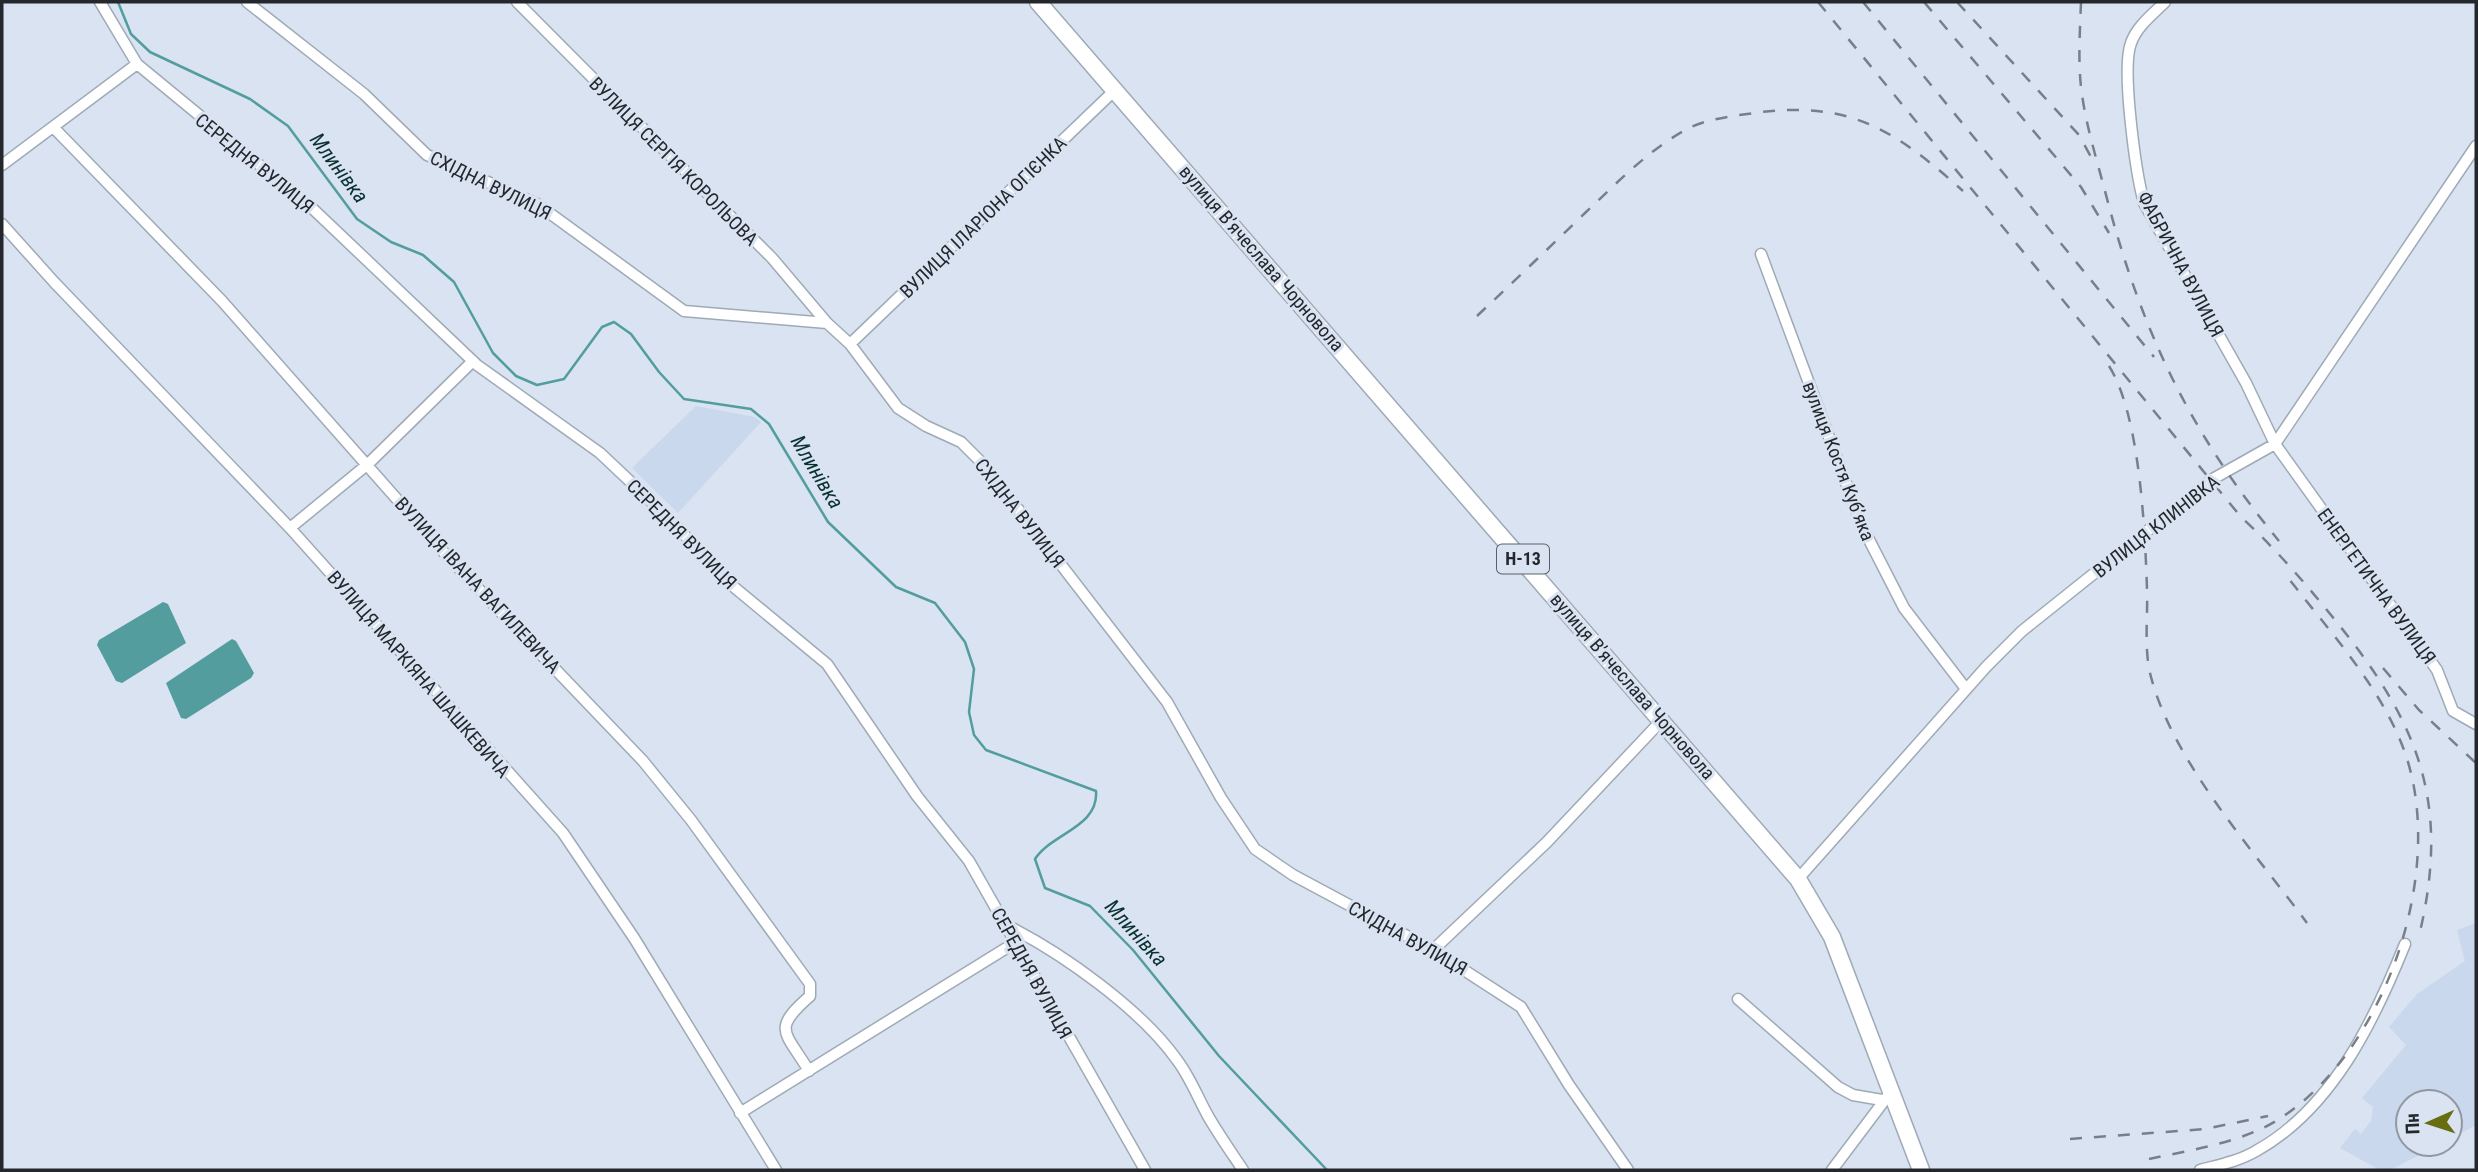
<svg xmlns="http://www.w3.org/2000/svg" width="2478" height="1172" viewBox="0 0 2478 1172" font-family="'Roboto Condensed',sans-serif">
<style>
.built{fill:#c9d8ec}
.water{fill:#539d9f}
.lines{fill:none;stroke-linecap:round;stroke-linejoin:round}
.stream{stroke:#539d9f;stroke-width:2.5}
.street-casing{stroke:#9faab6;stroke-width:13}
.primary-casing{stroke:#9faab6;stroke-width:19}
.street{stroke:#fff;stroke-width:10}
.primary{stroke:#fff;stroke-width:16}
.rail{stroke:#787f88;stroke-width:2.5;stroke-dasharray:12 12;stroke-linecap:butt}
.labels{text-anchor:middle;stroke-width:6;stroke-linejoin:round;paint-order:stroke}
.shield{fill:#d9e3f1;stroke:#5a6068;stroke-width:2}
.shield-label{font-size:18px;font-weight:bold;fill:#24282d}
.street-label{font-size:19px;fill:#24282d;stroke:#d9e3f1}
.water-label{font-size:21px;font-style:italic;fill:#0a3131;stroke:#d9e3f1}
</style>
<rect width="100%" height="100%" fill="#d9e3f1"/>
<path class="built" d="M696 406 755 417 761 422 678 513 632 468Z
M2476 923V1125L2450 1139V1102H2408V1144H2441L2390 1170H2380L2340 1148 2355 1129 2361 1134 2371 1121 2373 1107 2362 1098 2406 1045 2389 1027 2417 994 2465 961 2457 930Z"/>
<path class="water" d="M163 602 168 604 186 643 122 683 116 681 97 645 99 640Z
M232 639 236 641 254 673 251 678 186 719 181 718 166 683Z"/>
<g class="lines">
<path class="stream" d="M118 2 131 34 150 52 250 99 288 126 357 219 391 242 423 255 454 282 493 353 516 376 537 385 564 379 602 327 614 322 631 334 659 372 684 399 751 409 769 424 828 522 896 587 935 603 965 642 974 669 969 712 974 735 986 750 1096 791C1099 827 1052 833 1035 859L1045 888 1090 906 1133 950 1219 1056 1327 1170"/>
<g class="street-casing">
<path id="street" d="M100 2 137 64 313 209 477 365 600 453 672 521 723 578 827 664 917 796 969 861 1145 1170
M247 2 364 94 427 155 537 204 684 311 827 323
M517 2 772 258 827 323 850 344 898 408 926 426 961 442 984 465 1167 702 1221 798 1255 849 1293 875 1433 950 1521 1007 1569 1085 1628 1170
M2165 2C2153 14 2137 26 2131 43 2121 69 2136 174 2144 203L2246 383 2275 444 2437 670 2453 711 2476 724
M53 127 222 301 448 557 643 761 691 820 810 984V996C771 1030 785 1031 809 1071
M2 165 137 64
M2 224 54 282 290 528 563 833 634 938 776 1170
M1761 254 1862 526 1904 608 1966 689
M850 344 1115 90
M290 528 368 464 473 361
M1798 879 1986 667 2022 631 2211 480 2275 444 2476 146
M1006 925C1062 953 1141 1009 1177 1060 1190 1077 1198 1098 1208 1116 1219 1135 1231 1152 1243 1170
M1433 950 1547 842 1662 720
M1738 999 1838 1087 1853 1095 1882 1100
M740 1113 1016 942
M1832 1170 1887 1097
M2200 1170C2219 1165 2239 1161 2256 1151 2332 1109 2374 1021 2405 944"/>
</g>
<g class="primary-casing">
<path id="primary" d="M1038 2 1798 879 1832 937 1921 1170"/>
</g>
<use href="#street" class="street"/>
<use href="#primary" class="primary"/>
<path class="rail" d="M1818 2 2241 517C2276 549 2305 583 2335 620 2419 723 2451 803 2419 936
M1863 2 2154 357
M1924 2 2081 187 2109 233
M1957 2 2079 135 2091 157
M2081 2C2080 30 2078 59 2081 87 2085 122 2096 157 2105 191 2140 328 2189 432 2279 541
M1477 316C1513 282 1549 248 1585 213 1617 183 1647 151 1687 129 1706 119 1733 116 1754 113 1849 100 1894 129 1963 191
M2109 366C2140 415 2145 530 2147 589 2148 617 2144 646 2150 673 2171 760 2254 851 2307 923
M2383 668 2419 710 2476 763
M2070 1139 2205 1129 2268 1116
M2149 1159C2191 1150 2239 1143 2276 1121 2385 1054 2448 870 2404 750 2380 685 2328 630 2286 575"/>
</g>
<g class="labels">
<rect class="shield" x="1497" y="544.5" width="52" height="29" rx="5"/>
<g class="shield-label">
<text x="1523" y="565">Н-13</text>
</g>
<g class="street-label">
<text transform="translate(674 161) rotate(45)" y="7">ВУЛИЦЯ СЕРГІЯ КОРОЛЬОВА</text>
<text transform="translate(255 163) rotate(39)" y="7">СЕРЕДНЯ ВУЛИЦЯ</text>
<text transform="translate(491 185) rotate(26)" y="7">СХІДНА ВУЛИЦЯ</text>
<text transform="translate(983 217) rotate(-44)" y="7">ВУЛИЦЯ ІЛАРІОНА ОГІЄНКА</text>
<text transform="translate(1262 258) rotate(49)" y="7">вулиця Вʼячеслава Чорновола</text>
<text transform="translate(2181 264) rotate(62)" y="7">ФАБРИЧНА ВУЛИЦЯ</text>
<text transform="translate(1839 461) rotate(69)" y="7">вулиця Костя Кубʼяка</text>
<text transform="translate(1020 513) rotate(52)" y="7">СХІДНА ВУЛИЦЯ</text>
<text transform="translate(2156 526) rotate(-38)" y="7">ВУЛИЦЯ КЛИНІВКА</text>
<text transform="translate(682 534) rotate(45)" y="7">СЕРЕДНЯ ВУЛИЦЯ</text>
<text transform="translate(478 585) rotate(47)" y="7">ВУЛИЦЯ ІВАНА ВАГИЛЕВИЧА</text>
<text transform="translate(2377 586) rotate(54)" y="7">ЕНЕРГЕТИЧНА ВУЛИЦЯ</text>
<text transform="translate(419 674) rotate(49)" y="7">ВУЛИЦЯ МАРКІЯНА ШАШКЕВИЧА</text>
<text transform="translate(1633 686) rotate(49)" y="7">вулиця Вʼячеслава Чорновола</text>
<text transform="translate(1408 938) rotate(29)" y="7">СХІДНА ВУЛИЦЯ</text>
<text transform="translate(1032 973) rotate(61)" y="7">СЕРЕДНЯ ВУЛИЦЯ</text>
</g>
<g class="water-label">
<text transform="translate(339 168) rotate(53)" y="7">Млинівка</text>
<text transform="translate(817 472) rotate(59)" y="7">Млинівка</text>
<text transform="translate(1136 933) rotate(48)" y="7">Млинівка</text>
</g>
</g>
<rect width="2478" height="1172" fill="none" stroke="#24282d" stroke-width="7"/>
<g transform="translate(2429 1123) rotate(267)"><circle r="33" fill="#d9e3f1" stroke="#9198a3" stroke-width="2"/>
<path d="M0-5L12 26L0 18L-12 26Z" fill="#686d11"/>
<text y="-10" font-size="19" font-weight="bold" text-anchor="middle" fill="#24282d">Пн</text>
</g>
</svg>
